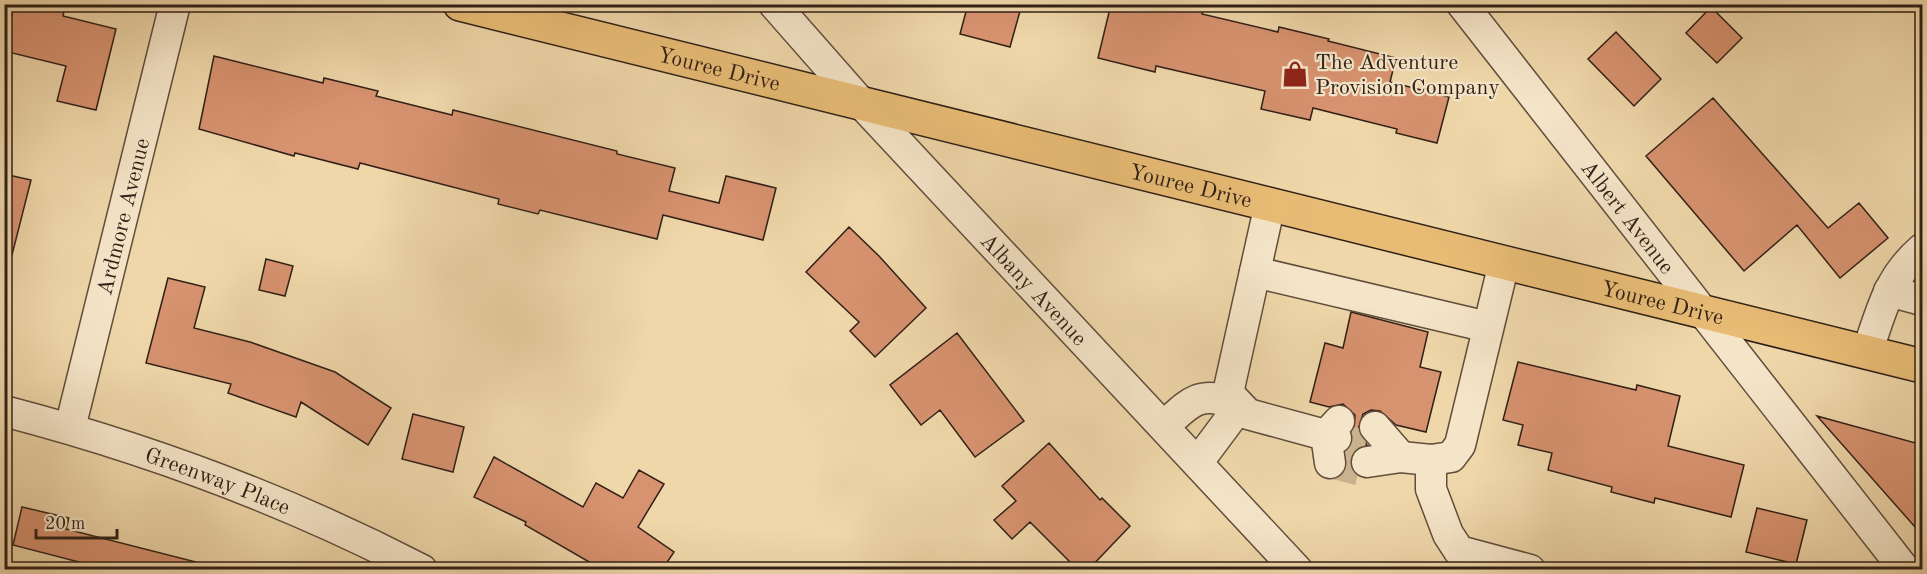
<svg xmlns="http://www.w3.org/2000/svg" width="1927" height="574" viewBox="0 0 1927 574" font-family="'Old Standard TT',serif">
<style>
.building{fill:#d7926f;stroke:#302017;stroke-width:1.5}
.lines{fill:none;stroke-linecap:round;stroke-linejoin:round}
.minor-tunnel{stroke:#c9b28d;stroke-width:30;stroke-dasharray:30 15;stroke-linecap:butt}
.minor-casing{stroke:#604e3c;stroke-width:33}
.major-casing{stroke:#302017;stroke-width:36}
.minor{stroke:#f5e5c8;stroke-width:30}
.major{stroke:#e8bc75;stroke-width:33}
.labels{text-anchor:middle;stroke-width:4.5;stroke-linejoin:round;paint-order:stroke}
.poi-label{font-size:22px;fill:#302017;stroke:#f5e5c8;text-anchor:start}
.street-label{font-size:22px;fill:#302017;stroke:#f5e5c8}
</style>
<rect width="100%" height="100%" fill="#efd7aa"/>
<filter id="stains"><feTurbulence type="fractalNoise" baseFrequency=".00333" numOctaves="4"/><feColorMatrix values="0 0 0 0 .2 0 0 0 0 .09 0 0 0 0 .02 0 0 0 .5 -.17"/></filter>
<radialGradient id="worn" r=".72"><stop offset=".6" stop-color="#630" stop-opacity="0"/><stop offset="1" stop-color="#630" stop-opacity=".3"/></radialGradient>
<path class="building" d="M14 4H39L64 11 63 16 116 29 96 110 57 101 66 66 4 51Z
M968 4H1022L1010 47 960 34Z
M1111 4H1204L1202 14 1278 32 1279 27 1329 39 1328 41 1396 58 1390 82 1449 97 1437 143 1396 133 1397 129 1313 108 1310 120 1261 109 1265 91 1156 66 1155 72 1098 58Z
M1711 7 1742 38 1717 63 1686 33Z
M1616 32 1661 79 1634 106 1588 59Z
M214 56 323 83 324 78 378 91 376 96 452 115 453 110 617 151V154L675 168 669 191 719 203 726 176 776 188 763 240 663 215 657 239 540 210 538 214 498 204 499 199 360 163 358 169 295 153 294 156 199 129Z
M1713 98 1828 228 1859 203 1888 238 1840 278 1797 225 1744 271 1646 156Z
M4 174 31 180 12 255 4 254Z
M849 227 879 256 926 308 875 357 850 331 859 322 806 272Z
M266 259 293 266 285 296 259 290Z
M168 278 205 287 194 328 250 342 335 372 391 408 368 445 301 402 296 417 228 393 231 384 146 363Z
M1351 312 1428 332 1420 367 1441 372 1426 432 1396 425 1380 411 1371 410 1363 414 1358 430 1367 445 1357 448 1351 455 1350 464 1354 473 1345 471 1346 452 1353 442 1355 415 1343 404 1329 407 1310 402 1325 343 1343 348Z
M957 333 1024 421 975 457 940 410 921 425 890 385Z
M1518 362 1636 390 1637 385 1680 396 1668 446 1744 465 1731 517 1655 498 1654 503 1611 492 1612 487 1548 470 1552 453 1518 445 1523 425 1503 420Z
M413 414 464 427 453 472 402 459Z
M1817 416 1923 445V536Z
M1049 443 1100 500 1102 498 1130 526 1088 570H1078L1030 522 1012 539 994 520 1016 501 1002 486Z
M494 457 583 507 596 483 623 498 639 470 664 484 638 527 674 552 662 570H603L525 525 526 522 474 497Z
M22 507 69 518 66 529 196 562 195 570H77L79 562 13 545Z
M1757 508 1807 520 1796 564 1746 552Z"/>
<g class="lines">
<path class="minor-tunnel" d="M1336 438 1371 446
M1330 463 1365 472"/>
<g class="minor-casing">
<g id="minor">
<path id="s1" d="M774 4 861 103 1297 570"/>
<path id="s2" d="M1462 4 1905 570"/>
<path d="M1255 272 1488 327"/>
<path d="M1889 291 1922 300"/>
<path d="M1867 352C1882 311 1887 279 1922 249"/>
<path d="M1228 393 1248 414 1336 438"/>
<path id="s3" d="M4 411C150 449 289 501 422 570"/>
<path d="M1165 425C1186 407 1196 391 1227 401"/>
<path d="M1375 427 1401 457"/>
<path id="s4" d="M70 428 175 4"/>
<path d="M1431 460V489L1448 534 1459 551 1530 570"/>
<path d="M1198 462 1230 419 1228 393 1270 204"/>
<path d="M1367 462 1401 457 1431 460 1451 457 1460 445 1504 263"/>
<path d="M1330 463 1326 435 1339 421"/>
</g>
</g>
<g class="major-casing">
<g id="major">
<path id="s5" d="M460 4 1922 366"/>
</g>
</g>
<use href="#minor" class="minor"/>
<use href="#major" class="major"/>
</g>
<defs>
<g id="shop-bare" transform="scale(2.07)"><path d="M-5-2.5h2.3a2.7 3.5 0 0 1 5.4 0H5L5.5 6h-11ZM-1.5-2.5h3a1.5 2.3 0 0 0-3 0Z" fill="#8f2418" stroke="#f5e5c8" stroke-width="2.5" paint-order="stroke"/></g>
</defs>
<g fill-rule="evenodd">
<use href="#shop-bare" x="1295" y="74"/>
</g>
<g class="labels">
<g class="poi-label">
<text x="1315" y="69">The Adventure<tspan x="1315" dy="25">Provision Company</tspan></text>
</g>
<g class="street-label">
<text dy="8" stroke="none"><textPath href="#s5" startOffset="267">Youree Drive</textPath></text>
<text dy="8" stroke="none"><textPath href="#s5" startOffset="753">Youree Drive</textPath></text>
<text dy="8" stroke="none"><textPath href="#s4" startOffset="218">Ardmore Avenue</textPath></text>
<text dy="8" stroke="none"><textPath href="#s2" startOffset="270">Albert Avenue</textPath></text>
<text dy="8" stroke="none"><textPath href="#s1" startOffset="386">Albany Avenue</textPath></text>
<text dy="8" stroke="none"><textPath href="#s5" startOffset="1239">Youree Drive</textPath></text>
<text dy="8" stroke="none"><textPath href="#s3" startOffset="225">Greenway Place</textPath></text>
</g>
</g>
<rect width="1927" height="574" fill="none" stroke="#efd7aa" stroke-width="24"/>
<rect x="6" y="6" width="1915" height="562" fill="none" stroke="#302017" stroke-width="3"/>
<rect x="12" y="12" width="1903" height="550" fill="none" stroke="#302017" stroke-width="1.5"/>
<path d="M36 529v9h81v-9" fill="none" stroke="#302017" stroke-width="3"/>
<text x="45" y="529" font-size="18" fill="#302017" stroke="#f5e5c8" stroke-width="4.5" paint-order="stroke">20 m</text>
<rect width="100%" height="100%" filter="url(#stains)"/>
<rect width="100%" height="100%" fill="url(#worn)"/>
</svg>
